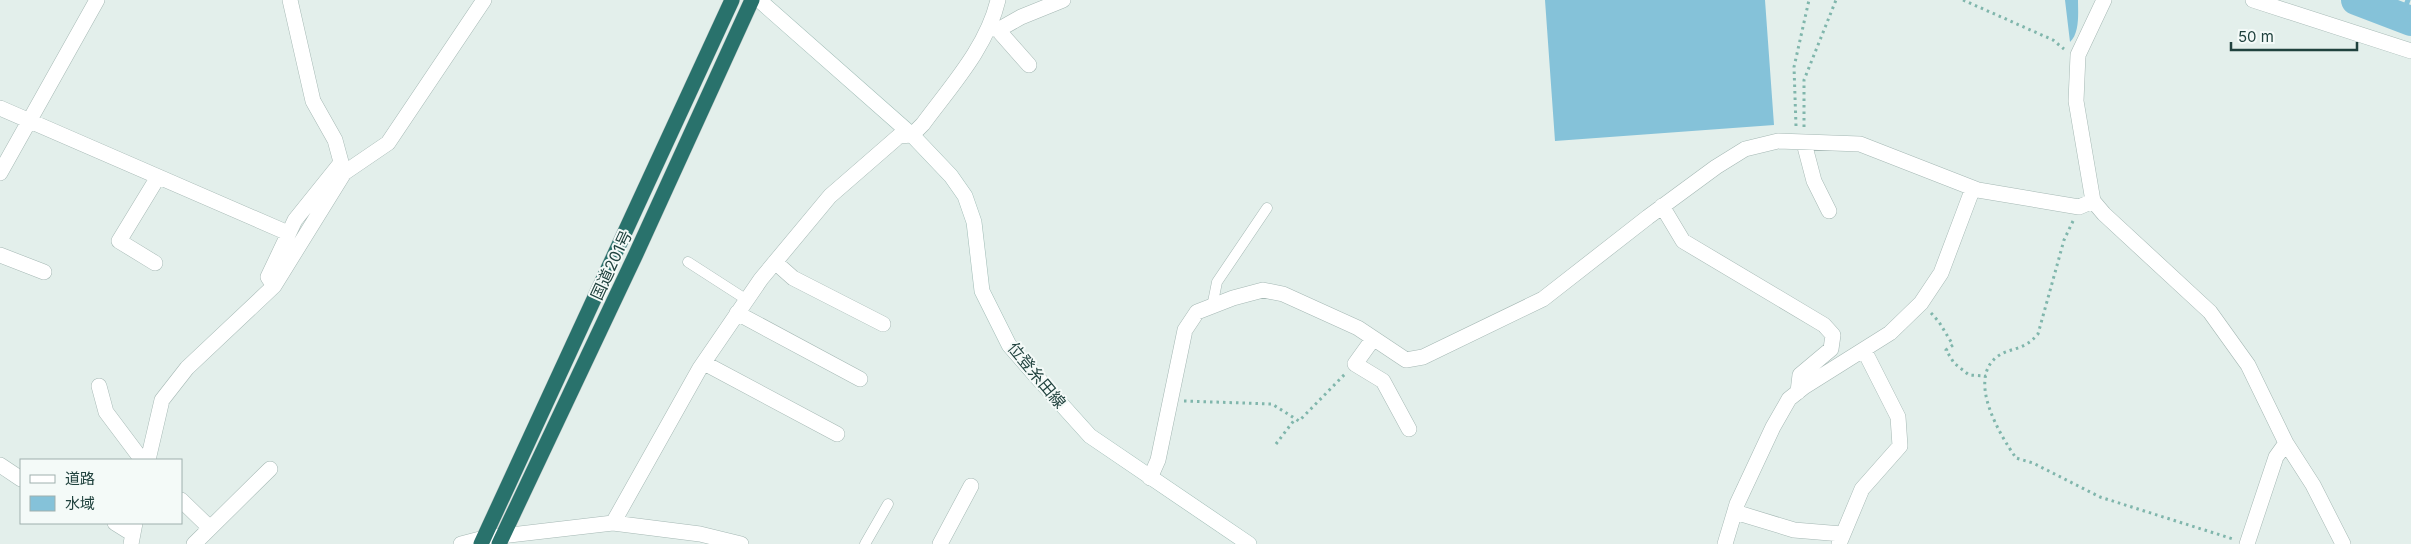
<svg xmlns="http://www.w3.org/2000/svg" width="2411" height="544" viewBox="0 0 2411 544" font-family="Inter,'Noto Sans JP',sans-serif">
<style>
.water{fill:#85c2d9}
.lines{fill:none;stroke-linecap:round;stroke-linejoin:round}
.stream{stroke:#85c2d9;stroke-width:5}
.river{stroke:#85c2d9;stroke-width:30}
.lane-casing{stroke:#a5b8b4;stroke-width:11}
.street-casing{stroke:#a5b8b4;stroke-width:16}
.secondary-casing{stroke:#a0bcb6;stroke-width:16}
.highway-casing{stroke:#c1cac9;stroke-width:16}
.path{stroke:#80b6ac;stroke-width:3;stroke-dasharray:2.5 4;stroke-linecap:butt}
.lane{stroke:#fff;stroke-width:10}
.street{stroke:#fff;stroke-width:15}
.secondary{stroke:#fff;stroke-width:15}
.highway{stroke:#29726c;stroke-width:15}
.labels{text-anchor:middle;stroke-width:4;stroke-linejoin:round;paint-order:stroke}
.street-label{font-size:16px;fill:#20423e;stroke:#f4faf8}
</style>
<rect width="100%" height="100%" fill="#e3efeb"/>
<path class="water" d="M1545 0H1765L1774 125 1555 141Z
M2065 0H2078C2078 12 2080 33 2070 42Z"/>
<g class="lines">
<path class="stream" d="M2401 18 2408 0"/>
<path class="river" d="M2356 0 2411 21"/>
<g class="lane-casing">
<path id="lane" d="M688 262 747 300
M1212 307 1217 282 1267 208
M865 544 888 504"/>
</g>
<g class="street-casing">
<path id="street" d="M290 0 313 101 335 140 344 173
M2104 0 2078 55 2076 101 2093 201 2104 214 2210 312 2248 365 2286 443 2313 485 2343 544
M2253 0 2411 51
M989 28 998 30 1021 17 1063 0
M998 30 1029 65
M0 108 288 233
M1804 143 1814 181 1829 211
M0 173 97 0
M1662 206 1683 241 1824 325 1833 335 1831 349 1800 375 1798 392
M0 255 44 272
M775 262 793 278 883 324
M155 263 119 241 158 177
M274 286 268 277 295 220 340 164
M737 313 860 379
M1373 339 1355 364 1383 381 1409 429
M704 363 837 434
M99 386 106 412 142 460
M148 460 162 400 187 368 274 286 344 173 388 143 484 0
M0 465 21 479
M1150 478 1158 460 1185 330 1197 312 1233 298 1263 290 1283 294 1358 328 1406 360 1423 357 1543 299 1648 217 1716 167 1745 149 1778 141 1860 144 1978 190 2079 207 2093 201
M181 500 210 528
M1735 512 1794 530 1842 534
M115 523 131 533
M613 523 700 368 761 279 830 196 899 136 912 135 923 124C951 86 987 47 998 0
M131 544 135 523
M194 544 270 469
M461 544 484 538 613 523 700 534 741 544
M940 544 971 486
M1725 544 1737 504 1773 427 1789 399 1804 387 1890 333 1921 303 1941 273 1973 188
M1839 544 1862 489 1900 446 1898 417 1864 350
M2247 544 2276 457 2286 443"/>
</g>
<g class="secondary-casing">
<path id="secondary" d="M759 0 912 135 951 176 965 196 974 222 982 291 1009 345 1035 375 1090 436 1249 544"/>
</g>
<g class="highway-casing">
<path id="highway" d="M481 544 732 0
M499 544 636 254 752 0"/>
</g>
<path class="path" d="M1963 0 2053 40 2064 49
M1796 126 1794 67 1809 0
M1804 127V80L1836 0
M2073 221 2064 240 2038 334C2024 351 2011 347 1998 356 1966 379 2000 435 2016 458L2033 463 2100 497 2233 539
M1931 313 1939 322 1953 345 1946 350 1954 363 1969 375 1986 376
M1184 401 1272 404 1299 421 1345 374
M1276 444 1295 419"/>
<use href="#lane" class="lane"/>
<use href="#street" class="street"/>
<use href="#secondary" class="secondary"/>
<use href="#highway" class="highway"/>
</g>
<g class="labels">
<g class="street-label">
<text transform="translate(611 265) rotate(-65)" y="6">国道201号</text>
<text transform="translate(1037 375) rotate(50)" y="6">位登糸田線</text>
</g>
</g>
<rect x="20" y="459" width="162" height="65" fill="#f4faf8" stroke="#9fb0ae"/>
<rect x="30" y="475" width="25" height="8" fill="#ffffff" stroke="#9fb0ae"/>
<text x="65" y="484" font-size="15" fill="#20423e">道路</text>
<rect x="30" y="496" width="25" height="15" fill="#85c2d9" stroke="#9fb0ae"/>
<text x="65" y="509" font-size="15" fill="#20423e">水域</text>
<path d="M2231 42v8h126v-8" fill="none" stroke="#20423e" stroke-width="2.5"/>
<text x="2238" y="42" font-size="15" fill="#20423e" stroke="#f4faf8" stroke-width="4" paint-order="stroke">50 m</text>
</svg>
